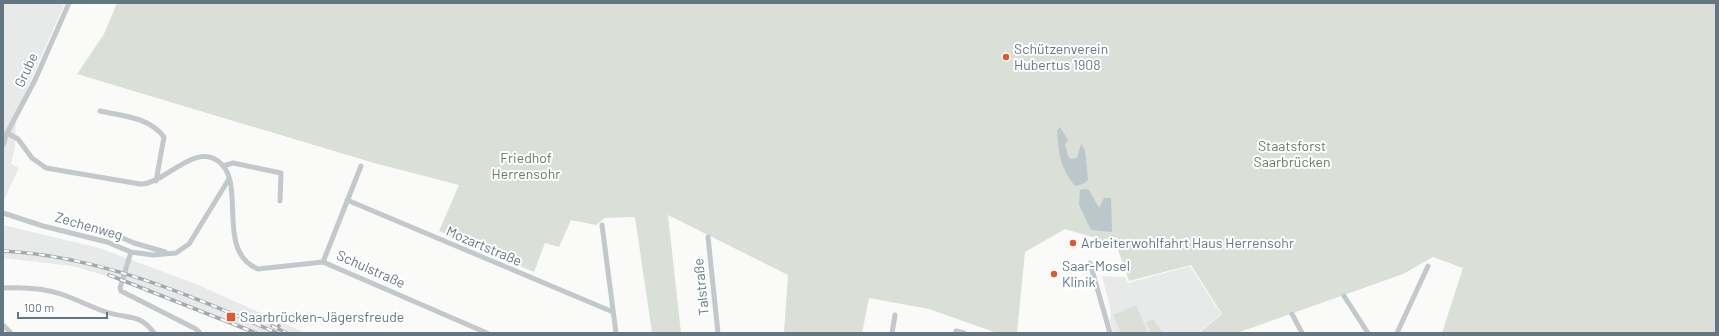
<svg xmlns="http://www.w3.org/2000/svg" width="1719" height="336" viewBox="0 0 1719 336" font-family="Barlow,sans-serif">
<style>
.built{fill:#e8e9e9}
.green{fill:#dadfd7}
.water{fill:#bbc7cb}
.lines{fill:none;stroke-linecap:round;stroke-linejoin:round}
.street{stroke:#c3c8cc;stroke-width:5}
.rail-casing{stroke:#a2aab0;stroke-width:3.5}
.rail{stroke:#fff;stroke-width:2;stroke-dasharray:6;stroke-linecap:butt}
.poi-dot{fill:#e4572e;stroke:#fff;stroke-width:1.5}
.labels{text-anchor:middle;stroke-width:4;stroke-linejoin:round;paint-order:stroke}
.poi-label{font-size:14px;fill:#657683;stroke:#fff;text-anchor:start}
.street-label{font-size:14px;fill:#657683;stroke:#fff}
.park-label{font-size:14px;fill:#687a64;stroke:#fff}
</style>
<rect width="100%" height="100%" fill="#fafaf8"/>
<path class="built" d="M3 3H65L16 113 15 147 11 164 19 168 3 202Z
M3 225 99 248 196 284 305 333H249L132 283 72 266 3 258Z
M1190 266 1221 314 1198 333H1113L1110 322 1111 311 1102 276 1125 277 1128 283Z"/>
<path class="green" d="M117 3H1716V333H1442L1463 268 1433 257 1403 274 1237 333H1199L1222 314 1191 265 1129 281 1116 244 1065 229 1025 252 1017 333H997L929 309 869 298 862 333H784L788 275 668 215 681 333H652L635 217 605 218 596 225 571 220 559 247 545 243 534 272 439 231 459 185 374 163 77 74 104 34Z
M1136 305 1148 333H1121L1113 315Z
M1153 319 1163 333H1151L1146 322Z"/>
<path class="water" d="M1060 127 1068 140 1065 144 1068 156 1071 159 1077 158 1081 144 1085 150 1088 180 1083 184 1075 186C1059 165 1059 154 1057 130Z
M1084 189 1089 190 1099 208 1104 198H1111L1112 232 1091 230 1079 205 1080 190Z"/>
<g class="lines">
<path class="street" d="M100 111C123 116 149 117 164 137L156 181
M7 133 18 139 32 158 46 168 140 184C164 185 193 143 218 161 248 182 214 251 258 269L323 262 487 333
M3 145 7 133 35 80 69 3
M223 166 233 163 281 173 280 201
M347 200 613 312
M3 213 43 226 107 242 131 252 153 255 176 253 189 244 229 179
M66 221 109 232 134 243 165 252
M602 225 616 333
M708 237 718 333
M131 252 120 288 121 291 196 329 200 333
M323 262 361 166
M1090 263 1110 333
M3 288C22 287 43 288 61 294 76 299 91 307 106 312 127 319 140 313 154 333
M1344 296 1368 333
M1292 314 1302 333
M3 325 11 333
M956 331 964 333
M892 333 895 315
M1397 333 1428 266"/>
<g class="rail-casing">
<path id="rail" d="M3 251C100 256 189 295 277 333
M109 275 256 333
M261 317 279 326
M272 326 287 333"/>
</g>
<use href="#rail" class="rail"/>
</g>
<g class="poi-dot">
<circle cx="1006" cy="57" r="4"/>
<circle cx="1073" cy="243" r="4"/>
<circle cx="1054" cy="274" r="4"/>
<rect x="226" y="312" width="10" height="10" rx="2"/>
</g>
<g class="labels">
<g class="poi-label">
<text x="1014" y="54">Schützenverein<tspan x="1014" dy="16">Hubertus 1908</tspan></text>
<text x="1081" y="248">Arbeiterwohlfahrt Haus Herrensohr</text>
<text x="1062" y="271">Saar-Mosel<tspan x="1062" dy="16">Klinik</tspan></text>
<text x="240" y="322">Saarbrücken-Jägersfreude</text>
</g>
<g class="street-label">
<text transform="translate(26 70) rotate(-65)" y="5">Grube</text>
<text transform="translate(89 226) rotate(16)" y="5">Zechenweg</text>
<text transform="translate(484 246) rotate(23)" y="5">Mozartstraße</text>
<text transform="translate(371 269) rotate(24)" y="5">Schulstraße</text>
<text transform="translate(701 287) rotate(-96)" y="5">Talstraße</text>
</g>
<g class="park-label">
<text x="1292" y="151">Staatsforst<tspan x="1292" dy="16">Saarbrücken</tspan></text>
<text x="526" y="163">Friedhof<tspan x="526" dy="16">Herrensohr</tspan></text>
</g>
</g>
<rect width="1719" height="336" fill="none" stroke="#657683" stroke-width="8"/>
<path d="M18 312v6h89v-6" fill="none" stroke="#657683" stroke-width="2"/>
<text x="24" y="312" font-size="12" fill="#657683" stroke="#ffffff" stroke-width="3" paint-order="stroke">100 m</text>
</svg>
